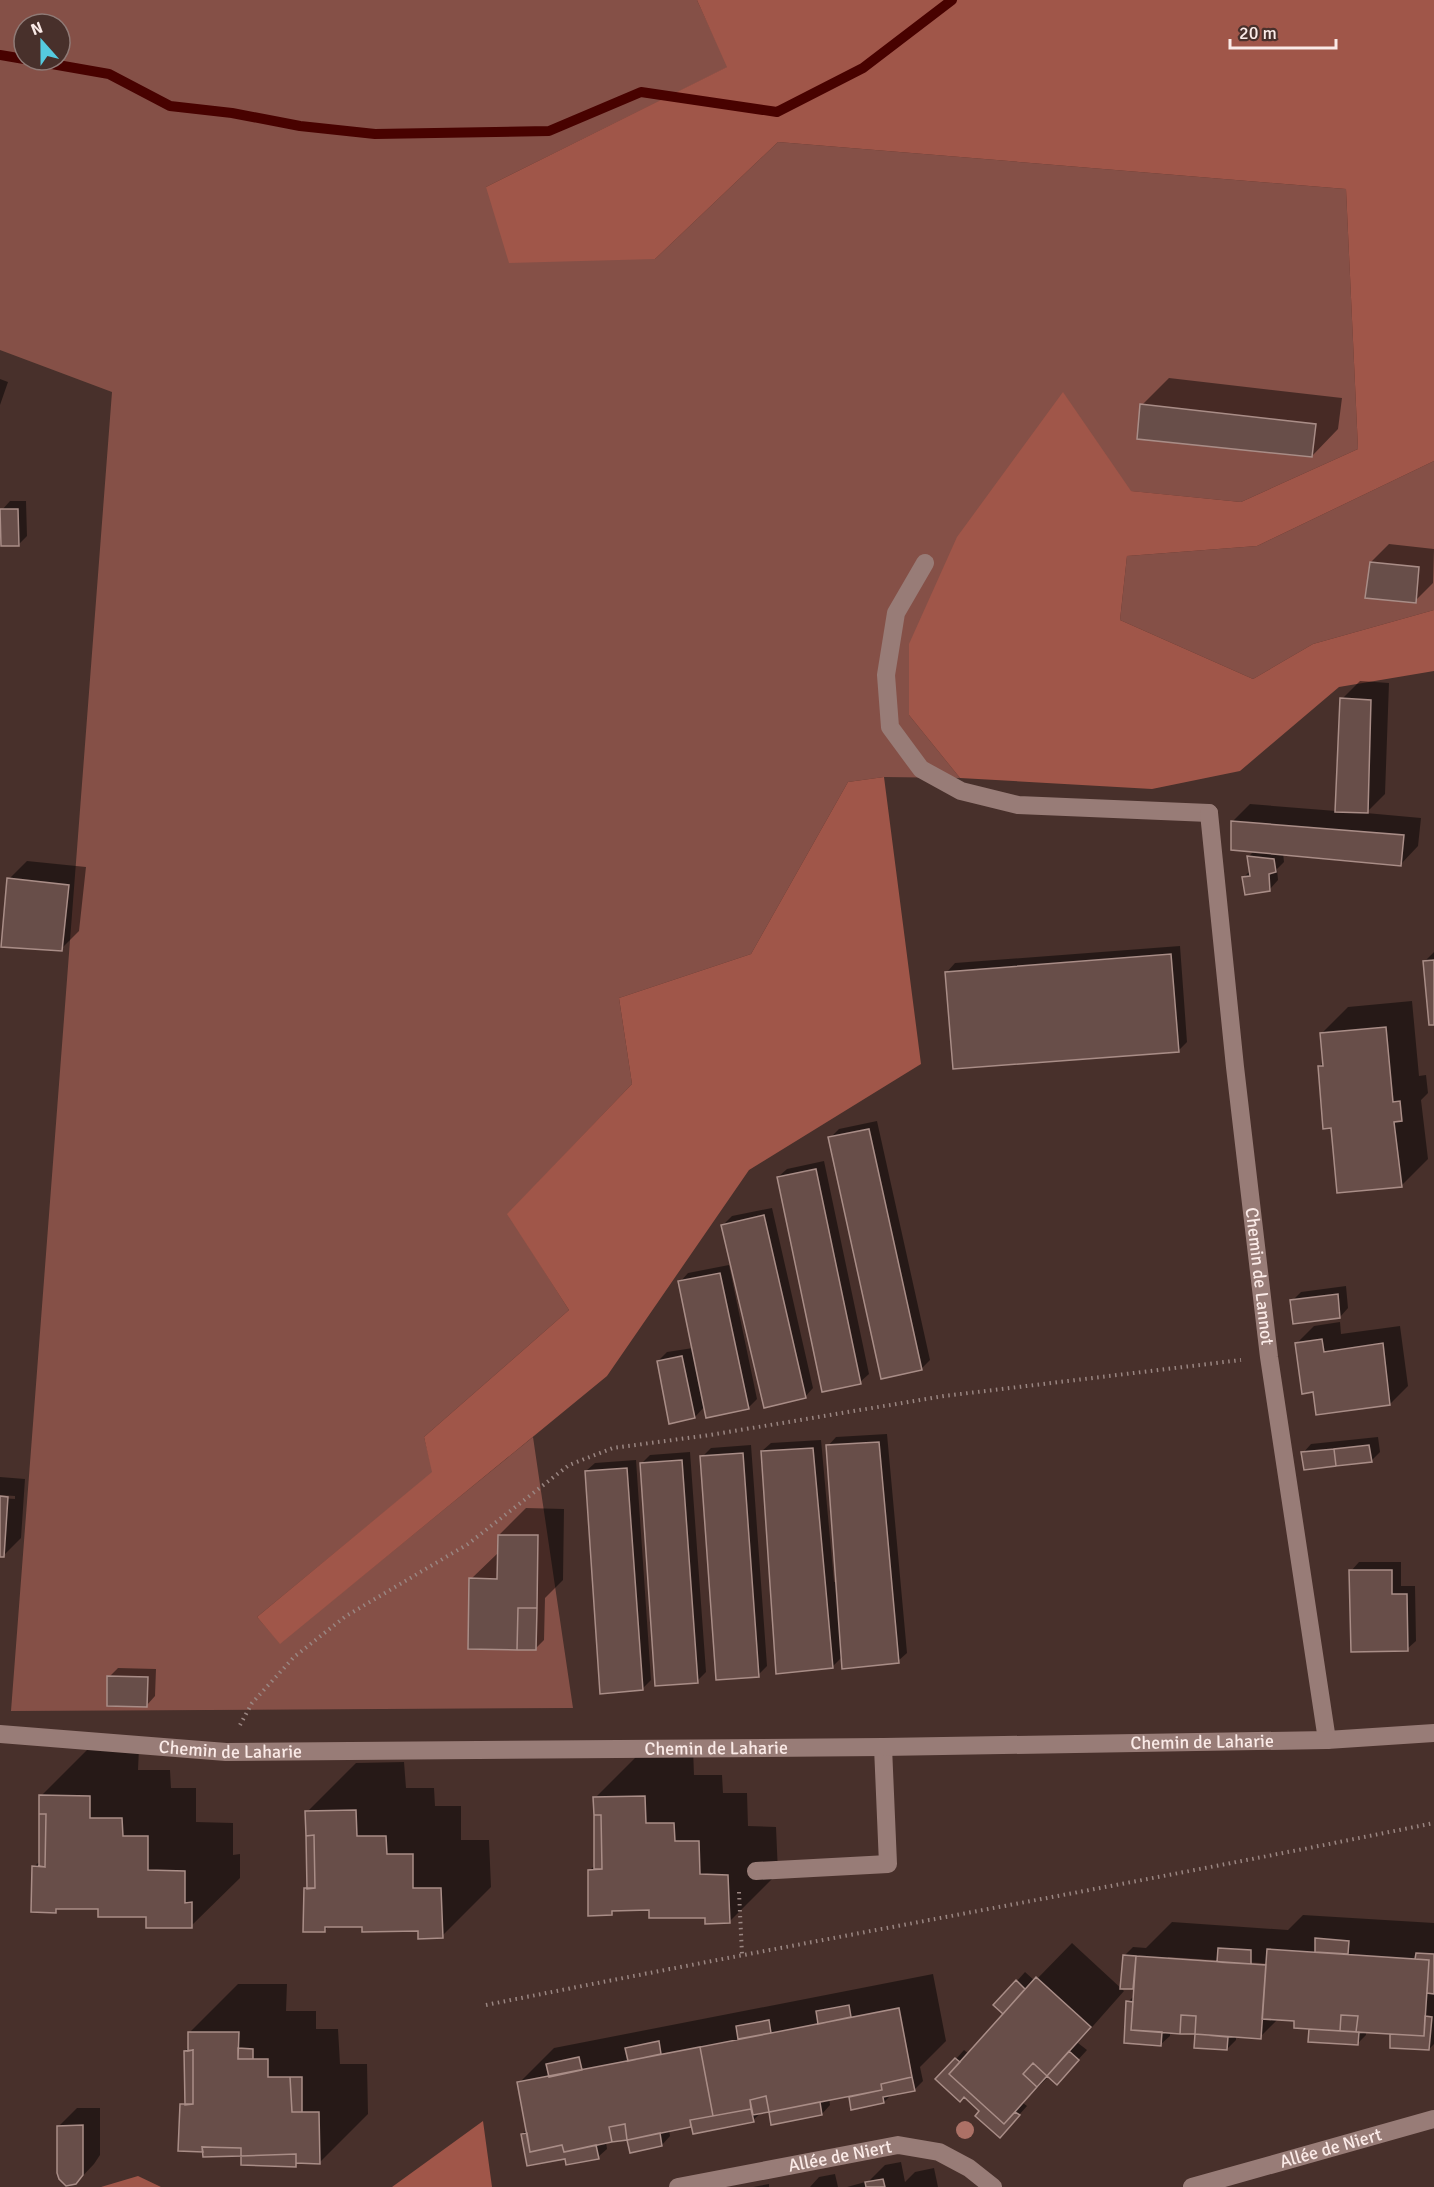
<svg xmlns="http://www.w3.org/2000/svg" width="1434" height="2187" viewBox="0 0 1434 2187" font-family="Signika,sans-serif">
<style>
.green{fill:#855047;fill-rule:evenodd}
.forest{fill:#a05649}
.shadow{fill:#0007;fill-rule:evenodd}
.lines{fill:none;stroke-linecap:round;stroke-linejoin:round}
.stream{stroke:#480200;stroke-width:10}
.building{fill:#684e49;stroke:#a98d87;stroke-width:1.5}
.path{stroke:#9a8682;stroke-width:4;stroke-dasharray:1.5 4.5;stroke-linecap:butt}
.lane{stroke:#987c77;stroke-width:18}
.street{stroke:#987c77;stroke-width:18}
.tree{fill:#ac7166}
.labels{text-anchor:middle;stroke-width:6;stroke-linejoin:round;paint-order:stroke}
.street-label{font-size:18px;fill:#faeae7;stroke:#48302b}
</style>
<rect width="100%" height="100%" fill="#48302b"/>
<path class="green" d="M0 0H697L728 67 486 187 655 259 778 142 1346 189 1358 449 1241 502 1130 491 1063 393 909 715 960 778 884 777 848 782 751 954 619 998 632 1084 508 1214 569 1310 424 1437 433 1472 257 1617 280 1643 533 1437 573 1708 11 1711 112 392 0 350ZM24 24H60V60H24Z
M1434 461V610L1313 644 1253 679 1120 620 1127 556 1257 546Z"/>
<path class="forest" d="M697 0H1434V461L1257 546 1127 556 1120 620 1253 679 1313 644 1434 610V671L1339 687 1240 771 1152 789 960 778 909 715V644L957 537 1063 392 1131 491 1241 502 1358 449 1346 189 778 142 655 259 509 263 486 187 727 67Z
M884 777 921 1064 749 1170 607 1376 280 1644 257 1617 432 1472 424 1437 569 1310 507 1214 632 1084 619 998 751 954 848 782Z
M483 2121 492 2187H391H392Z
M138 2176 161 2187H101Z"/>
<path class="shadow" d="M1169 378 1342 398 1338 429 1312 456 1142 405Z
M0 379 8 382 0 405Z
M10 501H26L27 536 18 545 2 510Z
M1389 544 1434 549 1433 583 1415 601 1371 562Z
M1360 681 1389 683 1385 794 1366 813 1421 818 1418 846 1401 864 1283 853 1284 862 1277 869 1278 880 1270 889 1244 877 1251 870 1249 856 1254 851 1232 822 1250 804 1336 811 1342 699Z
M27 861 86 867 79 931 61 949 9 879Z
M1180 946 1187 1042 1178 1051 947 972 955 963Z
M1434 952V1023L1424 962Z
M1412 1001 1419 1076 1426 1075 1428 1093 1421 1100 1428 1159 1402 1185 1332 1126 1319 1067 1324 1061 1322 1033 1348 1007Z
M877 1121 930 1360 921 1369 830 1138 839 1129Z
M824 1161 869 1374 860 1382 778 1177 787 1169Z
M772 1208 813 1388 805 1397 723 1225 732 1216Z
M729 1265 757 1399 748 1408 705 1406 695 1417 658 1361 667 1352 693 1348 680 1282 688 1273Z
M1346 1286 1348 1308 1340 1317 1292 1301 1301 1292Z
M1340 1322 1341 1334 1400 1326 1408 1386 1390 1404 1314 1390 1296 1344 1314 1326Z
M887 1434 907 1653 898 1661 842 1657 832 1667 762 1451 771 1443 821 1440 834 1582H837L828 1446 836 1437Z
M1378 1437 1380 1452 1371 1461 1303 1453 1311 1444Z
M751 1445 767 1666 758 1675 702 1457 711 1448Z
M690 1452 706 1672 697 1681 641 1464 650 1455Z
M636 1460 651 1680 642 1689 586 1471 595 1463Z
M0 1477 25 1479 21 1538 3 1556 0 1555V1498L15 1499V1496L0 1495Z
M526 1508 564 1509 563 1580 545 1598 544 1640 535 1649 471 1579 499 1552V1535Z
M1359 1562H1401V1586H1415L1416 1641 1407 1649 1351 1571Z
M118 1668 156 1669 155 1696 147 1705 109 1677Z
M90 1747 139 1748 138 1770H170L171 1788H196V1822L233 1823V1855L240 1854V1878L191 1926 148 1915 99 1908 60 1907 55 1912 34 1867 40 1861 41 1796Z
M693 1748 694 1775H722L723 1793H747L748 1826 776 1827 778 1873 729 1922 706 1916 650 1909H616L611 1914 590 1870 596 1864 595 1798 644 1749Z
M404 1762 406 1788H434L435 1806H461V1840H489L491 1887 442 1936 419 1929 363 1925H330L324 1931 306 1889 308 1886 307 1812 356 1763Z
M1303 1915 1434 1923V2044L1429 2049 1391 2046 1392 2033 1366 2031V2035L1357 2044 1310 2041V2027L1295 2020 1279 2018 1260 2037 1236 2036V2040L1227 2049 1196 2035 1198 2033 1170 2031V2036L1161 2044 1128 2002 1135 1995V1985L1133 1988 1124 1956 1133 1947 1146 1948 1172 1922 1288 1930ZM1168 1957 1274 1964 1273 1967 1168 1960Z
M1072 1943 1124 1991 1078 2043 1087 2050 1065 2074 1049 2076 1023 2103 1027 2106 1008 2127 981 2111 956 2059 964 2050 969 2054 1005 2014 1017 1981 1025 1972 1035 1981Z
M933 1974 946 2041 920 2067 923 2081 914 2090 892 2094 884 2102 852 2108 850 2095 829 2099 830 2105 822 2114 770 2110 762 2112 753 2120 692 2124 669 2130 670 2136 662 2145 629 2138 606 2142 607 2149 598 2157H566L522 2134 528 2129 519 2083 554 2048Z
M238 1984H287L286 2011H316V2029H338L340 2064H367L368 2114 319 2163 299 2161 295 2165 243 2154 182 2105 186 2101 185 2051 189 2047V2033Z
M77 2108H100V2155L94 2164 76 2183 59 2126Z
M901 2162 905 2182 915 2172 934 2168 938 2187H847L869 2181 885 2165Z
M835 2174 838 2187H810L819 2177Z
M769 2184V2187H753Z"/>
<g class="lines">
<path class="stream" d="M0 55 24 59
M29 60 109 74 170 106 232 113 300 126 375 134 549 131 641 92 777 112 863 68 952 0"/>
</g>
<path class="building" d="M1140 404 1316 424 1312 457 1137 439Z
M0 509H18L19 546H1Z
M1370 562 1419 567 1416 603 1365 598Z
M1340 698 1371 700 1368 813 1335 812Z
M1231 821 1404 835 1401 866 1231 850Z
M1247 856 1274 859 1276 872 1269 874 1270 891 1245 895 1242 877 1250 876Z
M7 878 69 885 62 951 1 947Z
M1171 954 1179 1052 953 1069 945 972Z
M1434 960V1025H1429L1423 961Z
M1386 1027 1393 1102 1400 1101 1402 1121 1394 1122 1402 1187 1337 1193 1331 1128 1323 1129 1318 1066H1323L1320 1033Z
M869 1129 922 1370 881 1379 828 1137Z
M816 1169 861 1384 822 1392 777 1177Z
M764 1215 806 1398 764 1408 721 1225Z
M720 1273 749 1409 706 1418 678 1281Z
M1338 1294 1340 1318 1293 1324 1290 1300Z
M1322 1339 1324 1352 1383 1343 1390 1405 1316 1415 1313 1392 1302 1394 1295 1343Z
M682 1356 695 1418 669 1424 657 1361Z
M879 1442 899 1663 842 1669 826 1445Z
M1369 1445 1372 1462 1336 1466 1334 1449Z
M813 1448 833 1668 776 1674 761 1451Z
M1334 1449 1336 1466 1304 1470 1301 1452Z
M743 1453 759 1677 716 1680 700 1456Z
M682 1460 698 1683 655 1686 640 1463Z
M627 1468 643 1690 600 1694 585 1471Z
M0 1496 8 1497 4 1557H0Z
M498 1535H538L537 1608H518L517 1650 468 1649 469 1578 497 1579Z
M1349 1570H1392V1594H1407L1408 1651 1351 1652Z
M518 1608H537L536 1650H517Z
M107 1676 148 1677 147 1707 107 1706Z
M39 1795 90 1796V1818H122L123 1836H148V1870L185 1871V1903L192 1902V1928H146V1917H98V1909H56V1913L31 1912 32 1866 45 1867 46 1814H39Z
M645 1796 646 1823H674L675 1841H699L700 1874 728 1875 730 1923 705 1924V1918H649V1910L612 1911V1915L588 1916V1870L602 1869 601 1815H594L593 1797Z
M356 1810 357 1836H386L387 1854H413V1888H441L443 1938 418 1939V1931L362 1932V1927H325V1932H303L304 1888H315L314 1835 306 1836 305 1811Z
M39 1814H46L45 1867 39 1866Z
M594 1815H601L602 1869H594Z
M314 1835 315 1888 307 1889 306 1836Z
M1315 1938 1349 1941 1348 1954 1315 1952Z
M1218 1948 1251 1950V1964L1217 1962Z
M1267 1949 1429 1960 1424 2036 1356 2032 1358 2016 1341 2015 1340 2031 1294 2028V2021L1262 2019Z
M1416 1953 1434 1954V1994L1427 1993 1429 1960 1415 1959Z
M1123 1955 1136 1956 1133 1989H1120Z
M1136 1956 1266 1965 1261 2039 1195 2034 1196 2016 1181 2015 1180 2034 1131 2030Z
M1036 1977 1091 2027 1047 2076 1033 2063 1023 2074 1037 2087 1004 2124 949 2074Z
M1016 1980 1025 1989 1003 2014 993 2005Z
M1126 2001 1133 2002 1131 2030 1162 2032 1161 2046 1124 2043Z
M849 2005 851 2017 818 2024 816 2011Z
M899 2008 912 2077 881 2084 882 2090 769 2112 766 2096 750 2100 751 2109 713 2116 700 2047Z
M1181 2015 1196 2016 1195 2034H1180Z
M1341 2015 1358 2016 1356 2032 1340 2031Z
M1425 2016 1432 2017 1429 2050 1390 2048V2034L1424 2036Z
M769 2020 771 2033 738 2039 736 2026Z
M1309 2029 1359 2032 1358 2045 1308 2042Z
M188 2032H239L238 2059H268V2077H290L292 2112H319L320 2164 296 2163V2154L241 2156V2148L202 2147 203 2152 178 2151 180 2104H193V2050L188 2051Z
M1195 2034 1228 2037 1227 2050 1194 2048Z
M659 2041 661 2054 628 2061 625 2048Z
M700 2047 713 2116 690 2120 691 2127 627 2140 625 2124 609 2127 612 2142 564 2152 562 2145 530 2152 517 2082Z
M238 2048 253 2049V2059H238Z
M193 2050V2104L185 2105 184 2051Z
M1069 2051 1079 2060 1057 2085 1047 2076Z
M579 2057 582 2070 549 2077 546 2064Z
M955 2058 960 2062 949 2074 1004 2124 1015 2112 1020 2115 1000 2138 975 2116 979 2111 964 2097 960 2102 935 2079Z
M1033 2063 1047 2076 1037 2087 1023 2074Z
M290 2077H302V2112H292Z
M912 2077 915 2091 883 2097 884 2103 851 2110 849 2097 882 2090 881 2084Z
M766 2096 769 2112 753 2115 750 2100Z
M820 2102 822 2115 771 2125 769 2112Z
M751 2109 754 2122 693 2134 690 2120Z
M625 2124 627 2140 612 2142 609 2127Z
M83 2125V2175L76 2184 66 2186 59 2179 57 2173V2126Z
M527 2133 530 2152 562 2145 564 2152 596 2145 599 2159 566 2165 565 2159 527 2166 521 2134Z
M660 2133 662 2146 630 2153 627 2140Z
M202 2147 241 2148V2156L203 2157Z
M296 2154V2167L241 2165V2156Z
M883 2179 885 2187H866L865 2182Z"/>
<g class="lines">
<path class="path" d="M240 1725 252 1703 294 1657 346 1616 468 1544 569 1465 613 1448 710 1435 944 1396 1241 1360
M739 1892 742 1954
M486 2005C801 1942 1118 1887 1434 1823"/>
<path class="lane" d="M925 563 896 613 886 675 890 727 921 769 961 791 1018 805 1209 813
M756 1871 888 1864 883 1747"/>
<g class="street">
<path id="s1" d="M1209 813 1235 1067 1269 1357 1327 1740"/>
<path id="s2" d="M0 1734 226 1752 883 1747 1327 1740 1434 1733"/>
<path id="s3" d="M678 2187 898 2145 939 2152 969 2168 993 2187"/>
<path id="s4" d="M1192 2187 1434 2119"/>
</g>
</g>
<circle class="tree" cx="965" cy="2130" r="9"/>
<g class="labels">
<g class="street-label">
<text dy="6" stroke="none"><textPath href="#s1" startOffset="466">Chemin de Lannot</textPath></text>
<text dy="6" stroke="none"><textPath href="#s2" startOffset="1203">Chemin de Laharie</textPath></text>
<text dy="6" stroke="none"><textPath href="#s2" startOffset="717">Chemin de Laharie</textPath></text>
<text dy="6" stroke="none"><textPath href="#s2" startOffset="231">Chemin de Laharie</textPath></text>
<text dy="6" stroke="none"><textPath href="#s4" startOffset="144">Allée de Niert</textPath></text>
<text dy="6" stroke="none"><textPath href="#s3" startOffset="165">Allée de Niert</textPath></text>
</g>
</g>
<g transform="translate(42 42) rotate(339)"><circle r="28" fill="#48302b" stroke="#8f7a76" stroke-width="1.5"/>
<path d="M0-4.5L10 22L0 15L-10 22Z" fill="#55cadf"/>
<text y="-9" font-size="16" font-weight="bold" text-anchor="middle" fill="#faeae7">N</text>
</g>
<path d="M1230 39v9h106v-9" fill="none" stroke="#faeae7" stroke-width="3"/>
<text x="1239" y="39" font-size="18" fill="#faeae7" stroke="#48302b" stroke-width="4.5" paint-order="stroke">20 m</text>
</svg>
